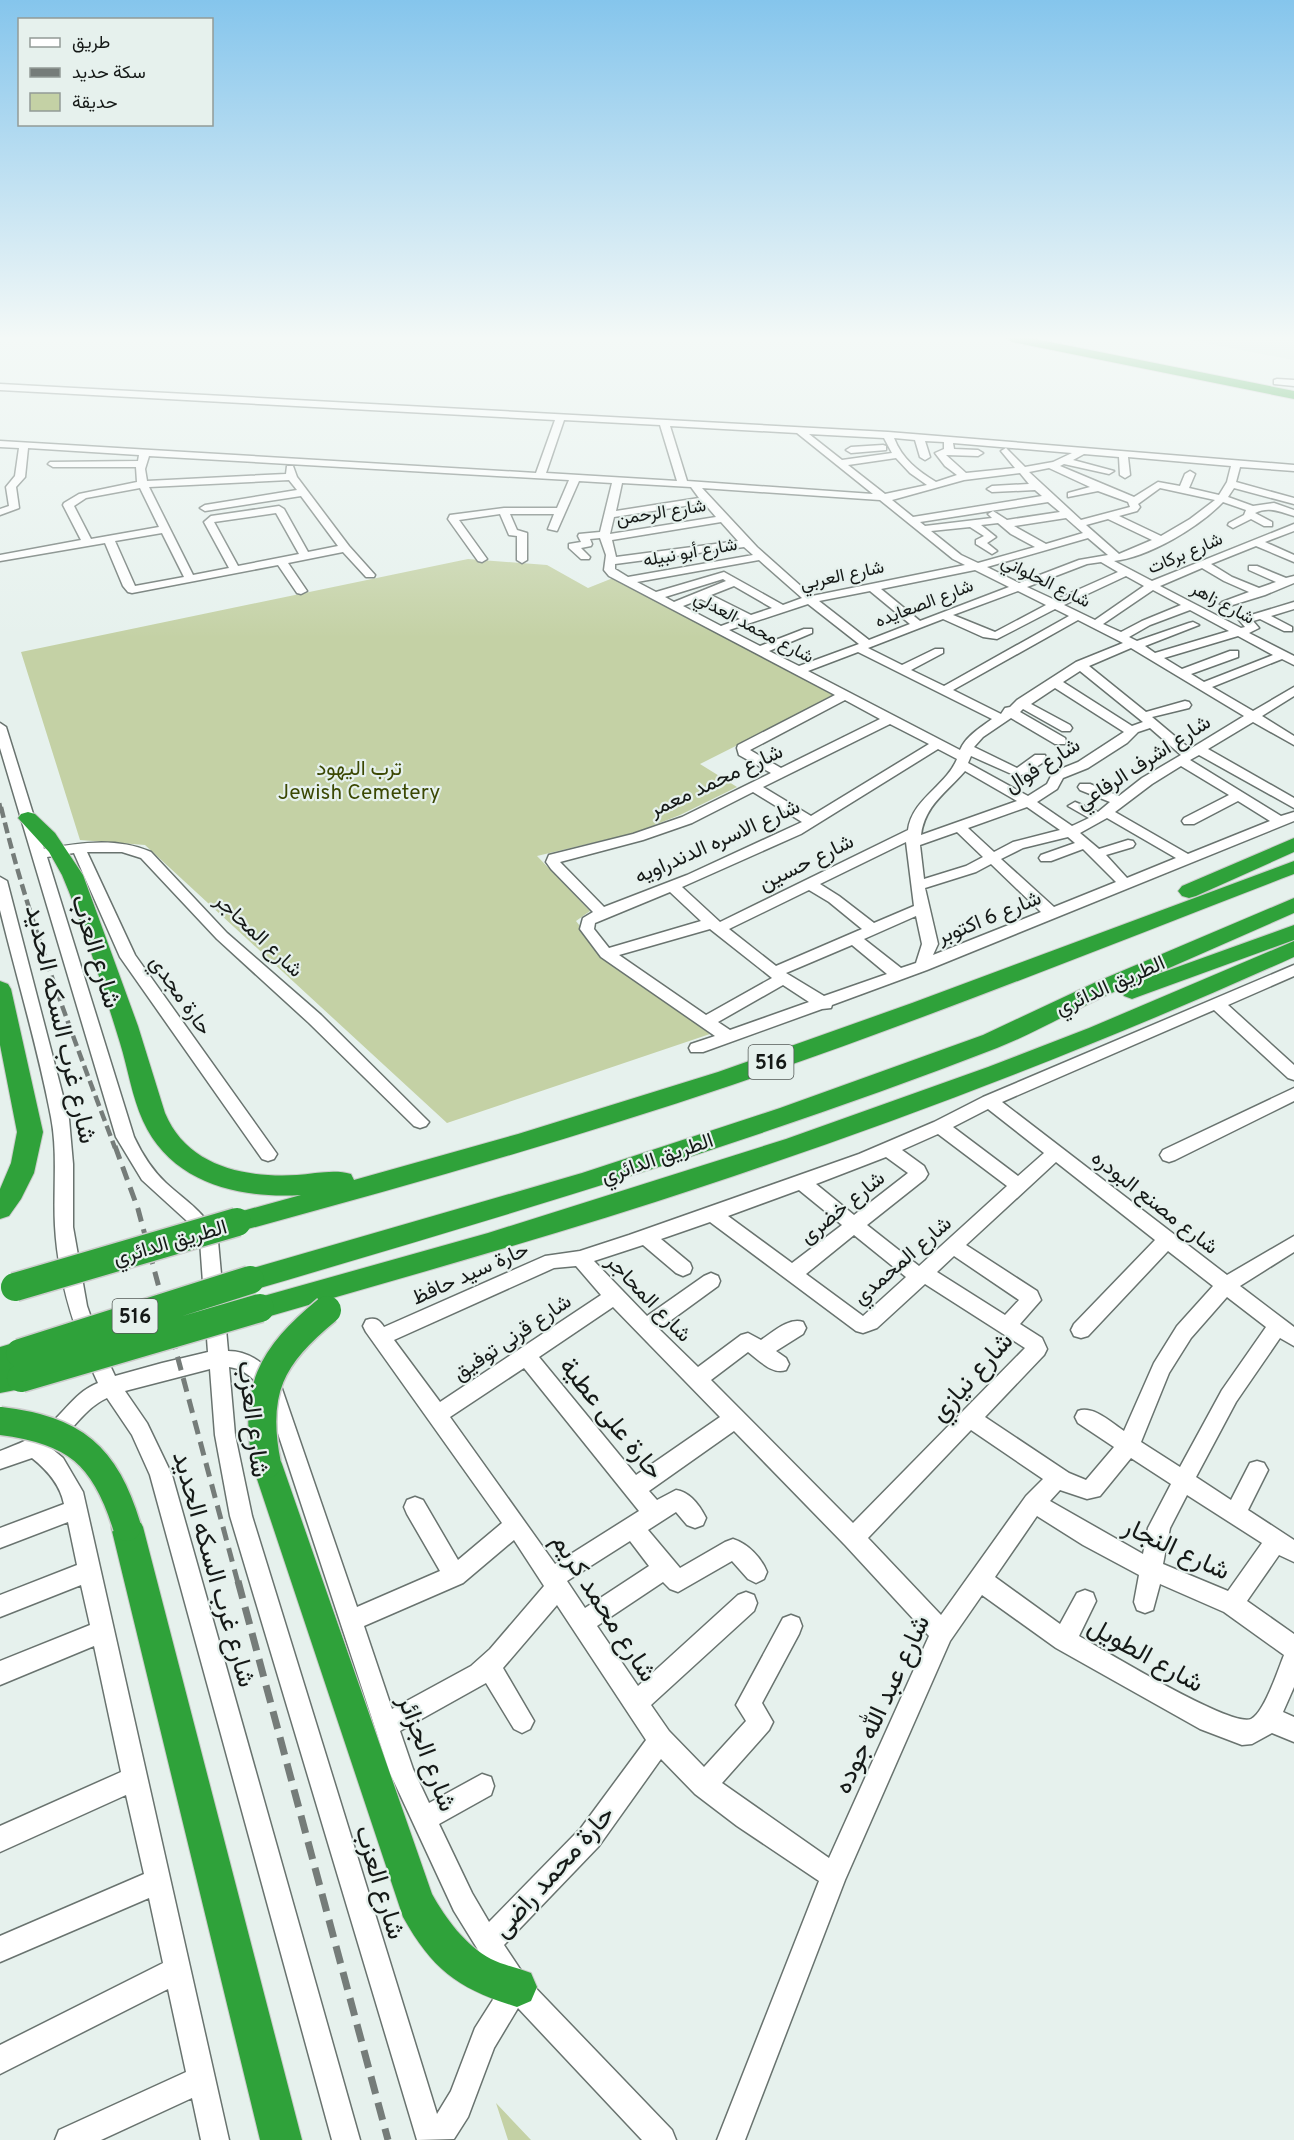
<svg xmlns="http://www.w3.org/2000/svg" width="1294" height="2140" viewBox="0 0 1294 2140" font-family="Overpass,Vazirmatn,sans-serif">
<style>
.built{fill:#d4e7df}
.green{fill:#c4d1a5}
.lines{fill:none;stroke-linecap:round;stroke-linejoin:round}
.minor-casing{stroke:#69736f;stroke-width:3}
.highway-casing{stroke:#ccc;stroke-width:2}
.minor{fill:#fff;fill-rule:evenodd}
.highway{fill:#2fa23a;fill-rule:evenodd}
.rail-far3{stroke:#757c79;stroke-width:3;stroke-dasharray:9 4.5;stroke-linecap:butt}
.rail-far2{stroke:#757c79;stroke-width:4.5;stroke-dasharray:11 5;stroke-linecap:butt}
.rail-far1{stroke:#757c79;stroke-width:5;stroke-dasharray:14 8;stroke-linecap:butt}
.rail{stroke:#757c79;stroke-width:7;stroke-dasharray:18 9;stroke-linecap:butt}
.highway-bridge-casing{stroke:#ccc;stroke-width:31;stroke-linecap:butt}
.highway-bridge{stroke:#2fa23a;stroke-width:28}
.labels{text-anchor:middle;stroke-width:4.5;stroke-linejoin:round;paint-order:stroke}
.far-street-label{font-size:18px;fill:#151917;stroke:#e6f1ed}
.shield{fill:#e6f1ed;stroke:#545a57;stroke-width:1.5}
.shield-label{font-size:20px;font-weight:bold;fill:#151917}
.street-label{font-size:21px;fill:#151917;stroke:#e6f1ed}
.park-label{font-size:21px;fill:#3b4803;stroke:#e6f1ed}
.near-street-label{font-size:26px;fill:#151917;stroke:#e6f1ed}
</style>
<rect width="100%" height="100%" fill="#e6f1ed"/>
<path class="built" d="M1179 338H1294V360H1293Z"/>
<path class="green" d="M468 559 547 565 588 588 613 578 835 696 700 764 737 787 680 815 634 833 537 856 590 911 576 921 602 954 710 1034 447 1123 145 845 80 840 21 652Z
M496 2103 531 2140H508Z"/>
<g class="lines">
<g class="minor-casing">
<path id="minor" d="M1277 379 1294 380V386L1274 384V380Z
M0 384 888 432 1294 465V471L1240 467 1236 482 1294 498V504L1234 488 1228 497 1253 506 1274 503 1294 510V516C1280 512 1269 506 1255 513L1272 522V526H1264L1251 519 1233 528 1228 525 1229 523 1244 515 1246 510 1223 502C1199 527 1149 557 1114 561L1152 581 1294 524V531L1265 542 1294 555V562L1256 546 1211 564 1232 577 1259 588 1276 582 1249 570V566H1257L1286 578 1294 576V583L1265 595 1226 607 1220 604 1222 602 1249 592 1224 581 1202 568 1160 586 1241 628 1245 627 1239 620 1241 618 1294 602V609L1271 616 1292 627V631H1284L1260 619 1253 621 1259 628 1249 633 1294 656V665L1282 659 1212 687 1253 711 1294 687V696L1262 716 1294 736V745L1253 722 1208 749 1294 798V808L1199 755 1190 760 1281 816 1294 812V821L927 970 832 1005 831 1008 822 1009 703 1052H691L689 1048 691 1044 715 1036 601 957 580 929 583 918 593 912 551 869 546 862 549 855 633 834 682 817 771 773 739 755 737 748 738 745 835 695 609 576 604 570 606 555 600 538 590 539 592 544 591 546 581 548 590 557 589 559H581L569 548V544L581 542 578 536 579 534 600 532 612 483 579 481 557 531 548 529 554 514H510L517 530 527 533V560L522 563 517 560V536L509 535 500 514 459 520 487 559 482 562 478 561 448 519 450 515 504 508H557L569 480 149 456 145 469 147 481 286 474 287 466H293L297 477 349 546 375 575 374 577H366L343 552 288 563 307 591 301 594 297 593 278 565 132 593 128 592 123 586 105 543 0 561V555L81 540 63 505 64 503 79 494 137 482 136 467H53L48 464 50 462 138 461 139 455 28 448 25 477 16 487 19 508 0 515V509L9 506 6 487 15 476 19 448 0 447V441L536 473 555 420 0 390ZM564 420 660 425 677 481 546 473ZM670 426 797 433 873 494 687 481ZM809 434 884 438 892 453 842 460ZM894 438 915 440 920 457 925 460 930 457 925 441 944 442V449L935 453 945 466 957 475 936 482C918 471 902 459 894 438ZM953 443 1072 453 1053 462 1025 467 1006 448 1001 451 1015 468 966 473 946 455 978 456 983 453 978 450 954 449ZM1084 454 1119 457 1120 475 1125 478 1130 475 1128 457 1231 466 1227 482 1219 495 1189 488 1195 474 1190 471 1185 474 1180 486 1158 482 1134 497 1060 466 1064 464 1109 474 1114 471 1073 460ZM896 458 910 473 927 485 885 494 848 465ZM1049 468 1090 487 1068 493V497L1098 491 1128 502 1130 507 1081 520 1029 472ZM1020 473 1029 484 992 486 987 489 992 492 1035 490 1042 496 913 517 892 500 964 480ZM289 480 297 490 205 505 200 508 205 511 301 496 338 546 308 552 284 509 279 506 211 516 204 522 229 568 193 575 149 487ZM622 483 691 487 699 498 616 511ZM140 488 159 527 91 539 74 506 86 498ZM702 488 880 500 953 559 965 565 812 596 757 547ZM1160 488 1215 500 1190 519 1161 536 1119 516 1137 511 1140 507 1138 504ZM1048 502 1060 512 1007 520 993 511 988 514 992 518 925 526 920 522ZM704 503 716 517 610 534 614 517ZM276 513 299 554 238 566 214 522ZM1066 518 1083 533 1046 544 1014 526ZM1108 519 1152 540 1119 554 1086 525ZM721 522 738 541 616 557 612 540ZM998 523 1011 534 1035 547 978 563 961 555 931 531 970 527 984 536 976 540V544L992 554 997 551 987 543 996 537 981 525ZM162 533 184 577 135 586 115 541ZM1088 538 1108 555 1079 560 1019 583 987 567ZM744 547 753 555 628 577 615 569V564ZM759 560 802 598 783 605 724 572 656 592 637 582ZM1101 562 1118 572 1055 600 1027 587 1087 564ZM975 570 1009 587 920 621 881 589ZM1126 576 1144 586 1095 620 1064 605ZM723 579 726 581 674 602 665 597ZM734 586 772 608 751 615 711 595ZM1153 590 1181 605 1142 621 1121 632 1103 624ZM870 591 910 624 869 640 819 601ZM1018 591 1046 605 995 632 953 615ZM701 599 740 619 721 626 683 606ZM808 604 859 644 799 666 769 651 812 633V629H804L760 646 729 630ZM1055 609 1069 616 944 686 911 670 943 653V649H935L902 665 868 648 943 619 983 637 997 639ZM1190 610 1229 631 1155 653 1145 646 1199 625 1193 622 1189 623 1137 641 1129 637 1150 625ZM1078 620 1123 643 1076 662 1017 700 1010 707 1005 708 1001 714 953 690ZM1238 636 1273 655 1204 682 1191 674 1238 657V651H1230L1182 669 1164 658ZM1131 648 1244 716 1190 749 1152 717 1189 708 1191 705 1189 702 1185 701 1146 712 1089 666ZM858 652 992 719C980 728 966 736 960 750L808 671ZM1080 671 1143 722 1132 726 1063 682ZM1055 688 1124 732 1078 762 1053 772 1047 784 1028 796 968 763 971 756 1016 776 1026 774 1045 761 1046 758 1045 755H1035L1017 768 974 747 983 737 1011 718 1055 744H1065L1066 741 1065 738 1020 712 1023 709 1062 731H1070L1072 728 1070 725 1031 704ZM845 700 880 719 781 768 750 750ZM890 724 929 744 811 816 763 787ZM1150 728 1181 755 1142 778 1119 796 1090 784H1080L1078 787 1080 790 1110 802 1098 812 1075 802 1068 806 1089 818 1072 826 1037 802 1057 789 1063 778 1088 768 1127 743 1138 732ZM938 749 957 759C946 786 912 799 908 830L720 922 682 887 801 834ZM1181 766 1229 795 1184 818 1182 821 1184 824H1194L1238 801 1270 821 1188 854 1115 812 1152 784ZM965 771 1017 801 921 835C925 805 946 793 965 771ZM753 792 802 822 687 875 604 907 560 862 643 840 692 823ZM1027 807 1060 830 1013 842 994 852 968 828ZM1107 818 1176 858 1127 878 1106 855 1133 847 1135 844 1133 841 1128 840 1099 849 1080 833ZM957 832 983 857 966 866 924 879 920 845ZM1068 837 1075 843 1041 855 1039 858 1041 861H1051L1083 849 1116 882 1054 907 1001 859 1023 848ZM906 842 914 906 874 923 839 896 820 884ZM991 864 1041 912 933 955 938 944 925 888 976 872ZM809 890 829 902 862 929 776 966 729 929ZM670 892 701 921 609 948 594 929 595 923ZM916 916 922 944 916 963 901 968 864 939ZM710 929 772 978 706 1015 619 955ZM852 945 887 974 824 996 786 973ZM783 985 809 1002 730 1030 718 1022Z
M883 445 886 446V450L851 453 846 450 851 447Z
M0 723 6 727 44 849C80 843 116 837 151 852L227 933 321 1015 429 1122 426 1126 420 1128 414 1126 309 1023 217 939 141 858 122 852H87L135 955 277 1154 274 1159 268 1161 262 1159 120 957 74 853 47 857 134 1137C142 1154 152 1170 166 1183 189 1204 205 1211 218 1241L228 1351C251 1351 270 1367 281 1386L357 1607 440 1571 407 1514 404 1507 407 1500 415 1497 423 1500 458 1560 502 1523 366 1332 363 1326 366 1320C375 1317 379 1319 384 1327L545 1256 580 1251 629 1235 859 1154 934 1122 983 1097 1294 965V976L1228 1005 1294 1065V1080L1288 1078 1214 1010 1002 1102 1227 1275 1294 1236V1252L1240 1286 1294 1327V1346L1280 1338 1236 1402 1196 1477 1231 1500 1250 1463 1257 1461 1264 1463 1268 1470 1248 1510 1294 1540V1562L1279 1555 1247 1601 1294 1634V1687L1283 1712 1294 1717V1742L1272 1733 1252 1744 1242 1745 1200 1729 1056 1648 982 1595 950 1641 845 1880 745 2140H717L819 1881 737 1826 695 1794 661 1759 599 1846 504 1945 526 1978 672 2130 676 2140H642L518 2008 494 2048 468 2117 454 2139 417 2140 230 1516 215 1435 210 1369 125 1391 147 1423 172 1475 360 2140H332L150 1475 132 1435 107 1398C83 1409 72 1433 51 1448L63 1458 83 1492 229 2140H201L192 2098 101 2140H55L59 2130 186 2072 168 1989 0 2074V2045L163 1963 149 1898 0 1962V1936L144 1874 126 1795 0 1852V1826L121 1772 94 1646 0 1685V1661L90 1625 81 1585 0 1617V1595L77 1565 68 1522 0 1548V1528L64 1504C60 1484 47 1470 32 1458L0 1469V1451C18 1444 35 1438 49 1425 67 1409 76 1392 98 1383 75 1333 58 1282 55 1226 53 1190 58 1153 51 1117 38 1048 17 979 0 910V877L7 881 69 1119 73 1164V1227L87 1306 101 1346 115 1376 162 1363 208 1352 200 1241 187 1221 142 1180 116 1137 0 748ZM988 1109 1044 1153 1018 1176 953 1127ZM938 1134 1007 1186 919 1266 867 1225 925 1179 928 1174 924 1166 902 1150ZM886 1157 908 1173 854 1215 816 1184ZM1056 1162 1155 1240 1074 1324 1071 1330 1074 1336 1081 1338 1088 1336 1168 1251 1213 1286 1177 1326 1154 1363 1124 1431C1112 1423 1093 1405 1078 1411L1075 1417 1078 1423 1114 1447 1086 1480 1069 1473 985 1417 1044 1355 1047 1349 1042 1338 1020 1324 1041 1300 1037 1291 966 1245ZM799 1190 842 1225 792 1263 728 1216ZM710 1222 856 1331 863 1333 877 1328 925 1284 1025 1348 853 1523 711 1380 748 1352C759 1360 772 1375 786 1370L789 1364 786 1358 776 1351 803 1334 806 1328 803 1322C789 1317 773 1332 761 1340L748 1333 741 1335 698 1367 659 1329 718 1286 720 1281 718 1276 711 1273 704 1276 647 1316 594 1261 643 1245 676 1273 683 1276 690 1273 692 1268 690 1263 661 1239ZM854 1235 906 1277 863 1316 806 1274ZM954 1256 1019 1300 1005 1315 937 1272ZM576 1266 601 1295 440 1402 394 1340 554 1268ZM1227 1297 1266 1327 1222 1390 1180 1467 1141 1442 1169 1373 1191 1338ZM613 1307 720 1417 636 1475 539 1357ZM229 1367C245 1369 257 1381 265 1394L390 1773 454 1911 501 1987 475 2028 451 2091 437 2114 252 1516 235 1435ZM524 1368 639 1511 555 1564 450 1417ZM971 1430 1043 1479 1026 1496 941 1615 868 1538ZM734 1431 845 1545 929 1636 829 1858 722 1783 769 1730 773 1722 762 1703 799 1634 802 1626 799 1618 791 1615 783 1618 736 1705 746 1721 704 1767 669 1731 651 1705 754 1611 757 1603 754 1595 746 1592 738 1595 638 1686 597 1626 663 1582 670 1589 678 1592 732 1561 748 1579 756 1583 764 1579 767 1572C761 1557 748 1544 733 1539L725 1542 680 1568 648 1530 676 1512 687 1525 695 1528 703 1525 706 1518C700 1506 690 1492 676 1490L657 1500 649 1491ZM1131 1458 1171 1484 1148 1528 1143 1554 1050 1501 1060 1490 1087 1499 1100 1496ZM1187 1495 1262 1543 1228 1591 1163 1564 1170 1528ZM1037 1516 1083 1545 1139 1575 1134 1602 1137 1610 1145 1613 1153 1610 1160 1584 1224 1612 1284 1655C1278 1670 1264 1713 1251 1719 1231 1728 1104 1650 1079 1636L1096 1601 1093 1593 1085 1590 1077 1593 1060 1624 995 1577ZM514 1540 544 1586 490 1649 471 1666 392 1709 364 1626 463 1583ZM630 1541 649 1566 585 1608 567 1581ZM557 1605 646 1740 581 1828 489 1922 472 1893 439 1824 491 1795 494 1786 491 1777 482 1774 429 1803 413 1769 400 1731 486 1683 514 1729 522 1733 530 1729 534 1721 503 1668Z
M1294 1088V1101L1175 1160 1169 1162 1163 1160 1160 1155 1163 1150Z"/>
</g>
<g class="highway-casing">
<path id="highway" d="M1006 338H1030L1294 391V399L1012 342Z
M28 812 35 814 55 833 83 875 138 1026 165 1113C187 1166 244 1178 297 1175 314 1174 334 1169 351 1174L354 1180 518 1134 718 1072 912 1003 1294 861V874C1107 946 921 1021 732 1085 569 1140 403 1187 237 1232L228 1229 224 1222 228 1215 301 1195C239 1199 171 1183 143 1121 132 1097 128 1069 120 1043 103 988 84 927 62 875L49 852 18 818 21 814Z
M1294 838V852L1196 896 1189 898 1182 896 1178 891 1182 886Z
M1294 898V913L1144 979 1294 925V940L1140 996 1132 999 1124 996 1121 991 1123 988C1080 1006 1040 1031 997 1048 752 1143 501 1217 250 1291L240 1288 236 1280 240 1272 250 1269 582 1173 780 1108 983 1035 1096 982Z
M1294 941V957C1101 1044 904 1120 704 1186 557 1235 408 1276 260 1319L250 1316 246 1308 250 1300 260 1297 488 1233 786 1139 988 1067 1089 1028Z
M0 981 8 984 11 989 43 1132 34 1173 21 1199 9 1216 0 1219V1189L11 1163 17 1132 0 1045Z
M20 1341 30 1344 34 1353 30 1362 16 1366 31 1369 36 1378 31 1387 0 1393V1347Z
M267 1450 278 1454 282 1464 432 1894C446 1919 465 1945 491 1959 503 1965 518 1968 531 1973L537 1987 531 2001 517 2007C459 1989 433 1971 403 1917L252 1464 256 1454Z
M127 1512 138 1517 143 1527 302 2140H260L111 1527 116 1517Z"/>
</g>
<use href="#minor" class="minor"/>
<use href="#highway" class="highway"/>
<path class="rail-far3" d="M0 803 1 809"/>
<path class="rail-far2" d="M1 807C29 924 73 1036 115 1148"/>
<path class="rail-far1" d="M115 1146 138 1209 238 1583"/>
<path class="rail" d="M238 1581 388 2140"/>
<g class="highway-bridge-casing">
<path id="highway-bridge" d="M15 1287 237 1222
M20 1353 250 1280
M21 1378 260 1308
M0 1421C75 1430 105 1455 127 1527
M267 1464C252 1391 271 1356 327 1310"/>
</g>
<use href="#highway-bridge" class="highway-bridge"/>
</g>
<linearGradient id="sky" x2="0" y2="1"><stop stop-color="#85c5ec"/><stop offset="0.53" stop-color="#f4f9f7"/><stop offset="1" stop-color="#f4f9f7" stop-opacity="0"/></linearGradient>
<rect width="1294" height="638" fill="url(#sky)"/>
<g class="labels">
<g class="far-street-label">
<text transform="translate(661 512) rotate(-9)" y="6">شارع الرحمن</text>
<text transform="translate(690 552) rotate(-10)" y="6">شارع أبو نبيله</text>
<text transform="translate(1185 553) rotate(-23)" y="6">شارع بركات</text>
<text transform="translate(842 575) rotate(-12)" y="6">شارع العربي</text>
<text transform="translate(1046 581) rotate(26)" y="6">شارع الحلواني</text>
<text transform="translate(924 603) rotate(-21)" y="6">شارع الصعايده</text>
<text transform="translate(1223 603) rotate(28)" y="6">شارع زاهر</text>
<text transform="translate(754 627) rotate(28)" y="6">شارع محمد العدلي</text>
</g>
<g class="shield">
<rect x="748.5" y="1045" width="45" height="34" rx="4.5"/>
<rect x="112.5" y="1299" width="45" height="34" rx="4.5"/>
</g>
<g class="shield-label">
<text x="771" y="1069">516</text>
<text x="135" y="1323">516</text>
</g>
<g class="street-label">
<text transform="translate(1143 762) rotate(-33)" y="7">شارع اشرف الرفاعي</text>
<text transform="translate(1042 765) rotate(-32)" y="7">شارع فوال</text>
<text transform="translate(716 780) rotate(-25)" y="7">شارع محمد معمر</text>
<text transform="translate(717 841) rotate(-24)" y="7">شارع الاسره الدندراويه</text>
<text transform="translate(806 862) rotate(-26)" y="7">شارع حسين</text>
<text transform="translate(989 917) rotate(-22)" y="7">شارع 6 اكتوبر</text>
<text transform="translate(259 935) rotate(43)" y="7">شارع المحاجر</text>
<text transform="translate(1110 985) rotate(-24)" y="7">الطريق الدائري</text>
<text transform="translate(181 995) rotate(55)" y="7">حارة مجدي</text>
<text transform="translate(657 1158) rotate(-19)" y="7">الطريق الدائري</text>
<text transform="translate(1155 1202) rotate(38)" y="7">شارع مصنع البودره</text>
<text transform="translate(842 1207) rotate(-39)" y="7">شارع خضرى</text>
<text transform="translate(170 1242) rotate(-16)" y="7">الطريق الدائري</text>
<text transform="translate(902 1260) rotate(-41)" y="7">شارع المحمدي</text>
<text transform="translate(470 1273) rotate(-24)" y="7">حارة سيد حافظ</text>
<text transform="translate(649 1298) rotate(46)" y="7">شارع المحاجر</text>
<text transform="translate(512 1337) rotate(-34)" y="7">شارع قرنى توفيق</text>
</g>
<g class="park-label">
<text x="359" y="775">ترب اليهود<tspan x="359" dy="24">Jewish Cemetery</tspan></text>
</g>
<g class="near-street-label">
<text transform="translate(97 951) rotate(73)" y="9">شارع العزب</text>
<text transform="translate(62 1024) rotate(77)" y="9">شارع غرب السكه الحديد</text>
<text transform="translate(971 1376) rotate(-48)" y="9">شارع نيازي</text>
<text transform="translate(612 1418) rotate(51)" y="9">حارة على عطية</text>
<text transform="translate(254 1419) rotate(83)" y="9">شارع العزب</text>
<text transform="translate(1177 1548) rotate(25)" y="9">شارع النجار</text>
<text transform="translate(215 1569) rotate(74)" y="9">شارع غرب السكه الحديد</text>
<text transform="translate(605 1607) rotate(57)" y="9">شارع محمد كريم</text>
<text transform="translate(1146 1654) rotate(29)" y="9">شارع الطويل</text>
<text transform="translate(881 1704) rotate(-65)" y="9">شارع عبد الله جوده</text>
<text transform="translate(428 1753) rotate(69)" y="9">شارع الجزائر</text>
<text transform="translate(553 1871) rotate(-48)" y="9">حارة محمد راضى</text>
<text transform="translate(381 1882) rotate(73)" y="9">شارع العزب</text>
</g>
</g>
<rect x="18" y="18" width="195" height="108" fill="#e6f1ed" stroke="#929b97" stroke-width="1.5"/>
<rect x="30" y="38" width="30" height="9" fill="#ffffff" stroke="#929b97" stroke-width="1.5"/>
<text x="72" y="48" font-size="18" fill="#151917">طريق</text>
<rect x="30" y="68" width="30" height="9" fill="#757c79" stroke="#929b97" stroke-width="1.5"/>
<text x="72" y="78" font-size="18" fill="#151917">سكة حديد</text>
<rect x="30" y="93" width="30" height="18" fill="#c4d1a5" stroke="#929b97" stroke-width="1.5"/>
<text x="72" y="108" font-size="18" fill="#151917">حديقة</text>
</svg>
